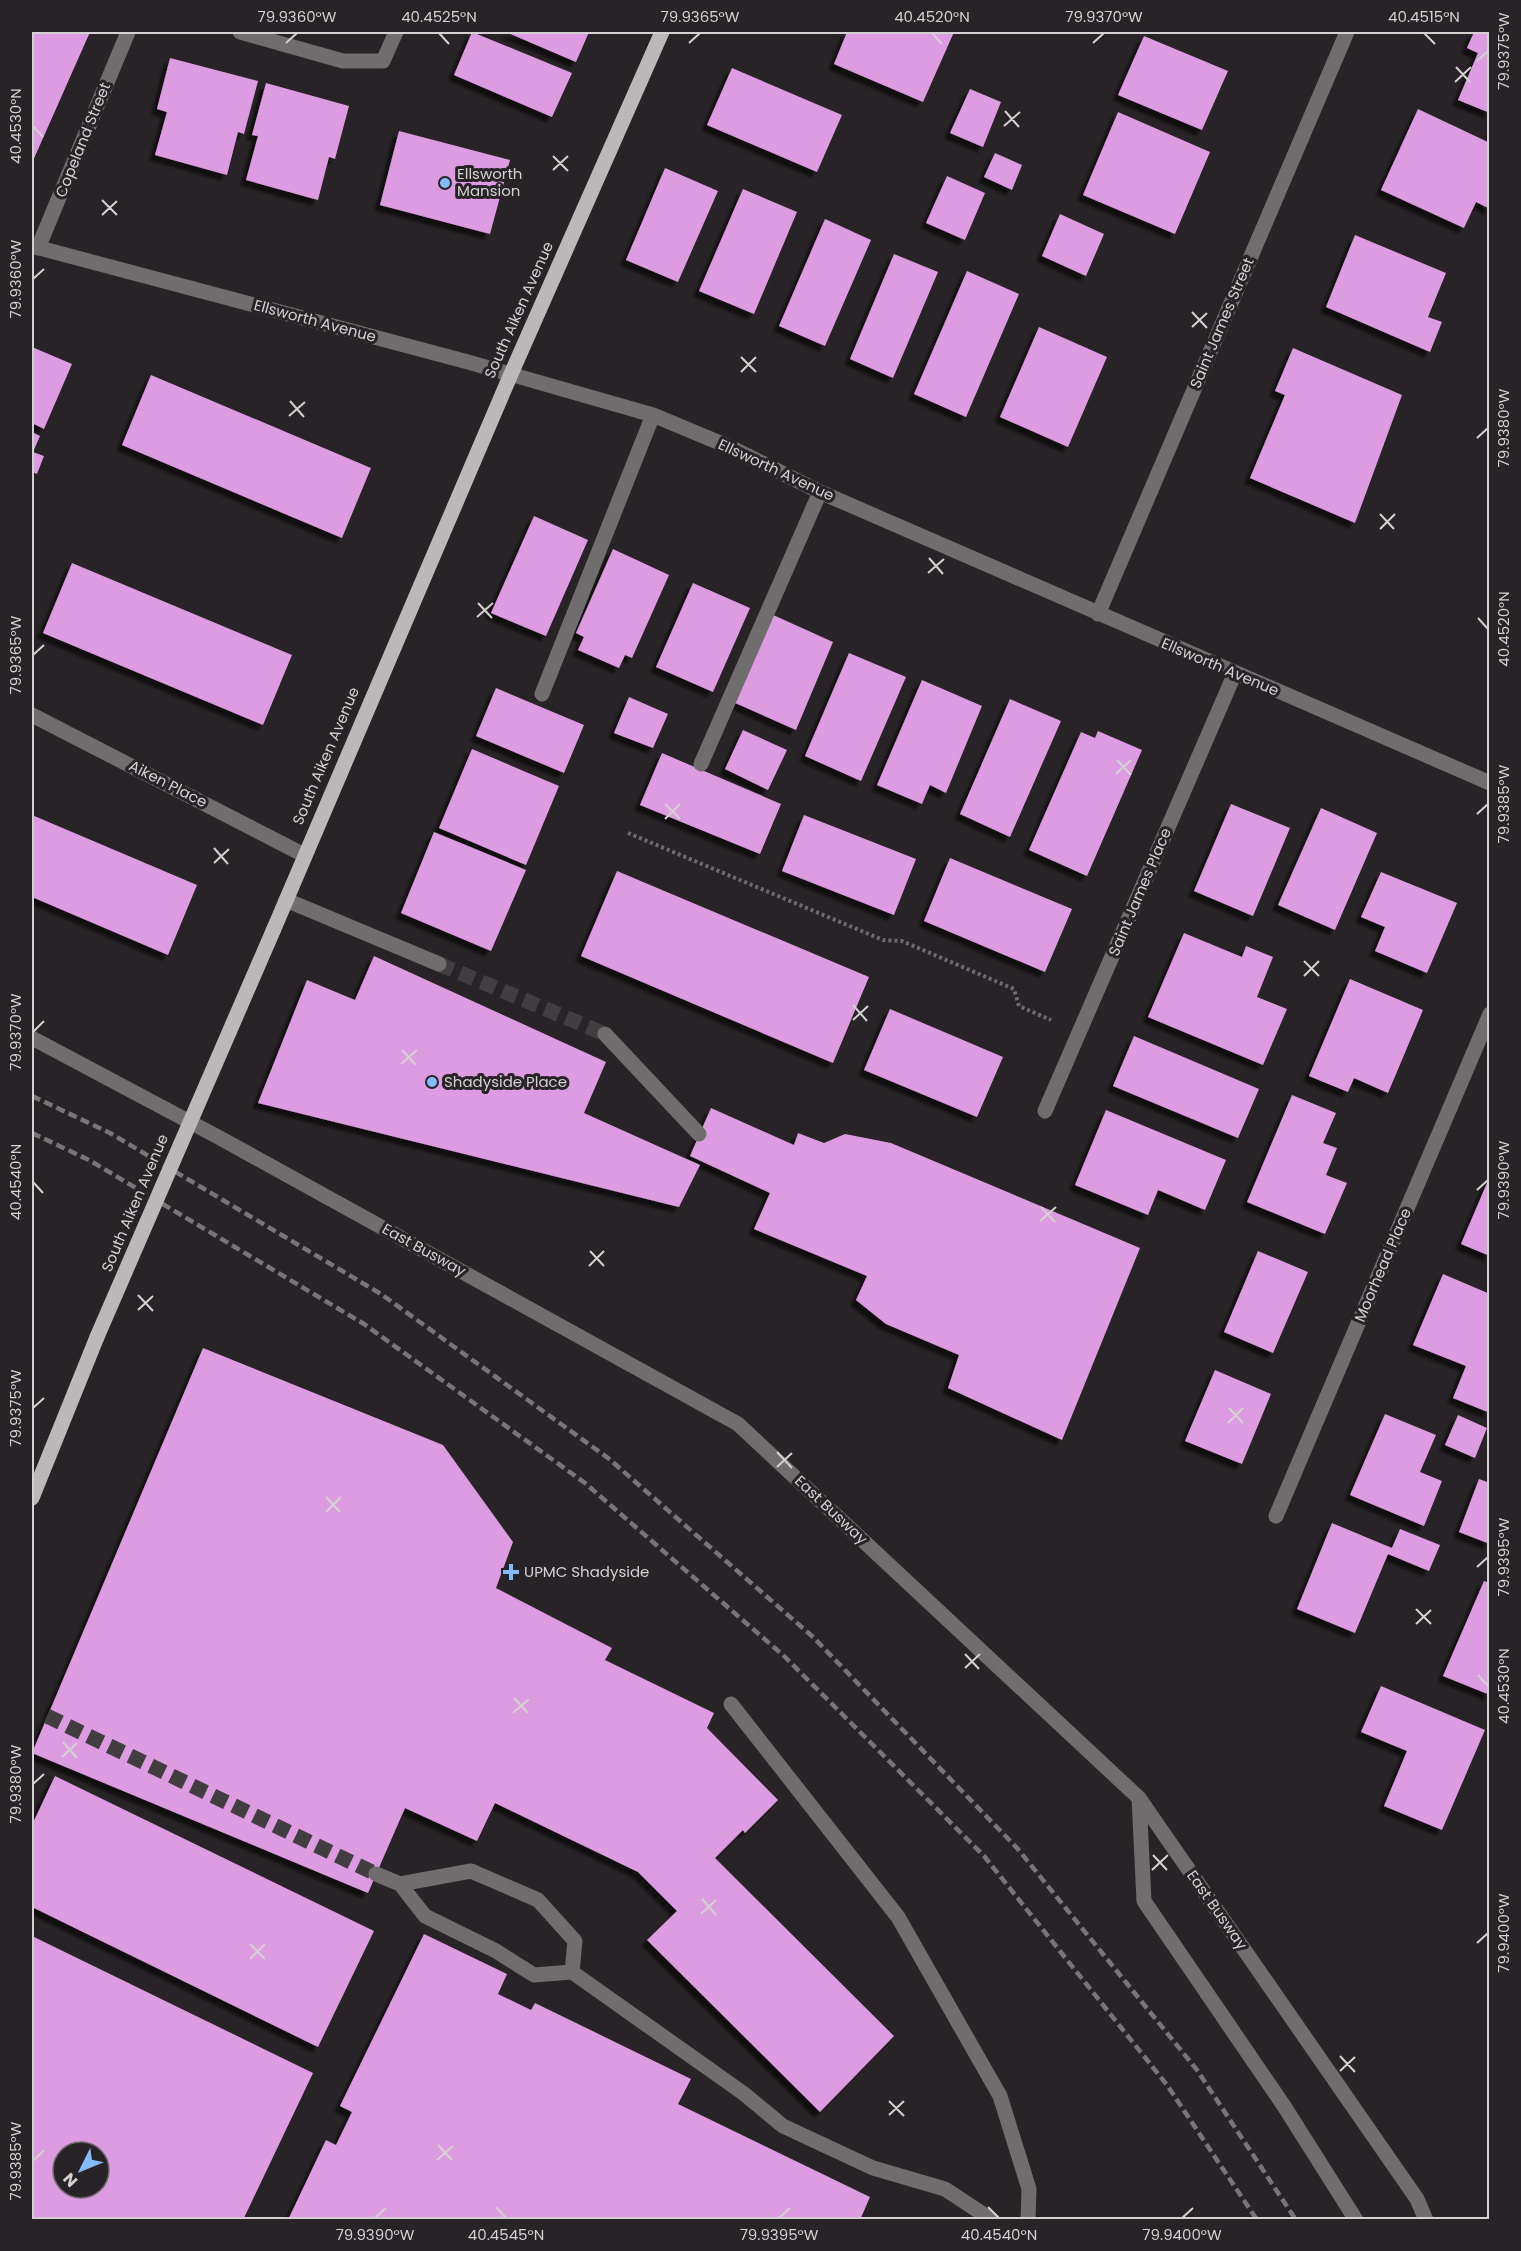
<svg xmlns="http://www.w3.org/2000/svg" width="1521" height="2251" viewBox="0 0 1521 2251" font-family="Poppins,sans-serif">
<style>
.building{fill:#dd9be1;fill-rule:evenodd;filter:url(#shadow)}
.lines{fill:none;stroke-linecap:round;stroke-linejoin:round}
.minor-tunnel{stroke:#423d40;stroke-width:15;stroke-dasharray:15 8;stroke-linecap:butt}
.path{stroke:#6f6a6d;stroke-width:4;stroke-dasharray:3 3;stroke-linecap:butt}
.minor{stroke:#706d6e;stroke-width:15}
.major{stroke:#bcb7b8;stroke-width:15}
.rail{stroke:#797477;stroke-width:4.5;stroke-dasharray:9 4.5;stroke-linecap:butt}
.major-bridge{stroke:#bcb7b8;stroke-width:15}
.ticks{fill:none;stroke:#d4d1d2;stroke-width:2}
.poi-dot{fill:#84bcfb;stroke:#282326;stroke-width:2}
.labels{text-anchor:middle;stroke-width:6;stroke-linejoin:round;paint-order:stroke}
.street-label{font-size:15px;fill:#d4d1d2;stroke:#282326}
.poi-label{font-size:15px;fill:#d4d1d2;stroke:#282326;text-anchor:start}
.neatline{fill:none;stroke:#d4d1d2;stroke-width:2}
.ticks-label{font-size:15px;text-anchor:middle;fill:#d4d1d2}
</style>
<defs>
<filter id="shadow"><feDropShadow dx="-5.5" dy="5.5" stdDeviation="1.5" flood-color="#0009"/></filter>
</defs>
<rect width="100%" height="100%" fill="#282326"/>
<path class="building" d="M32 32H90L32 163Z
M472 32 572 73 552 117 454 75Z
M506 32H589L576 62Z
M847 32H954L923 102 834 64Z
M1474 32H1490V113L1458 100 1478 53 1467 48Z
M1144 36 1228 71 1202 130 1118 95Z
M170 58 258 81 244 134 238 132 227 175 155 155 167 112 157 109Z
M732 68 842 115 817 172 707 125Z
M266 83 349 106 335 159 329 157 318 200 246 180 258 136 252 135Z
M970 89 1001 102 983 147 950 133Z
M1418 109 1490 143V209L1476 202 1464 228 1381 190Z
M1118 112 1210 152 1175 234 1083 195Z
M399 131 510 160 490 234 380 205Z
M995 153 1022 165 1012 190 984 177Z
M665 168 718 191 678 282 626 260Z
M947 176 985 193 965 240 926 223Z
M743 189 797 212 754 314 699 291Z
M1060 214 1104 234 1086 276 1042 256Z
M825 219 871 240 825 346 779 326Z
M1355 235 1446 273 1428 317 1442 322 1430 352 1326 307Z
M894 254 938 272 893 378 850 359Z
M967 271 1019 294 966 417 914 394Z
M1039 327 1107 357 1068 447 1000 417Z
M32 347 72 364 44 429 32 423Z
M1293 348 1402 395 1355 523 1250 478 1285 395 1275 391Z
M151 375 371 468 342 538 122 445Z
M32 432 40 436 33 452 44 456 37 474 32 472Z
M534 516 588 540 546 636 491 613Z
M613 549 669 575 632 658 625 655 619 668 578 650 584 637 576 633Z
M72 563 292 655 263 725 43 633Z
M693 583 750 608 713 692 656 667Z
M771 614 833 642 796 730 733 702Z
M849 653 906 677 861 781 805 756Z
M922 680 982 706 946 793 930 785 922 804 877 785Z
M496 688 584 725 564 773 476 736Z
M629 697 668 714 653 748 614 733Z
M1010 699 1061 721 1010 837 960 814Z
M743 730 787 750 768 790 725 769Z
M1098 731 1142 750 1087 876 1029 850 1081 732 1095 738Z
M472 749 559 786 526 865 439 828Z
M662 753 781 804 760 854 640 805Z
M1231 804 1290 828 1253 916 1194 891Z
M1321 808 1377 833 1335 930 1278 905Z
M32 815 197 885 168 955 32 897Z
M804 815 916 859 894 915 782 871Z
M434 832 526 870 491 951 401 913Z
M950 858 1072 909 1045 972 924 921Z
M617 871 869 977 833 1063 581 956Z
M1381 872 1457 903 1427 973 1375 951 1385 927 1361 917Z
M1184 933 1242 957 1246 946 1273 957 1257 997 1287 1009 1263 1065 1148 1017Z
M374 956 606 1062 584 1113 700 1165 679 1207 258 1103 307 980 355 1000Z
M1350 979 1423 1010 1388 1093 1354 1078 1348 1092 1309 1076Z
M890 1009 1003 1057 977 1117 864 1070Z
M1134 1036 1259 1089 1238 1138 1113 1086Z
M1292 1095 1336 1113 1323 1143 1337 1148 1326 1175 1347 1183 1325 1234 1247 1202Z
M711 1108 794 1145 798 1133 824 1143 845 1134 891 1143 1140 1248 1062 1440 948 1388 959 1355 886 1324 856 1300 867 1276 754 1229 770 1193 690 1156Z
M1106 1110 1226 1160 1205 1210 1158 1190 1148 1215 1075 1185Z
M1490 1176V1256L1461 1244Z
M1258 1251 1308 1272 1273 1353 1224 1332Z
M1443 1274 1490 1294V1413L1453 1398 1466 1366 1413 1345Z
M203 1348 443 1445 513 1542 496 1588 612 1648 605 1660 714 1713 707 1728 778 1800 745 1833 743 1830 715 1858 894 2036 820 2112 647 1940 677 1911 638 1872 495 1803 477 1841 405 1808 368 1893 32 1753Z
M1215 1370 1271 1394 1242 1464 1185 1441Z
M1385 1414 1436 1435 1420 1472 1442 1481 1424 1526 1350 1495Z
M1458 1415 1487 1428 1475 1458 1445 1445Z
M1479 1479 1490 1483V1544L1459 1532Z
M1332 1523 1392 1548 1400 1529 1440 1545 1429 1571 1388 1554 1355 1633 1297 1609Z
M1484 1581 1490 1583V1695L1443 1676Z
M1381 1686 1485 1730 1442 1830 1384 1806 1407 1751 1361 1732Z
M55 1776 374 1931 318 2047 32 1907V1825Z
M424 1934 507 1974 498 1994 531 2010 535 2003 691 2079 678 2104 870 2197 860 2220H288L326 2140 336 2145 352 2112 340 2106Z
M32 1936 313 2073 243 2220H32ZM63 2152H99V2188H63Z"/>
<g class="lines">
<path class="minor-tunnel" d="M439 964 605 1034
M47 1716 376 1874"/>
<path class="path" d="M628 833 883 940 902 941 1014 989 1019 1006 1051 1020"/>
<path class="minor" d="M240 32 343 61H383L396 32
M32 246 468 362 653 415 732 448 820 492 1490 783
M38 248 128 32
M1098 614 1347 32
M542 694 653 415
M32 715 304 855
M701 764 820 492
M286 900 439 964
M605 1034 699 1134
M32 1038 220 1138 738 1424 1139 1798 1417 2199 1426 2220
M1045 1111 1235 673
M1276 1516 1490 1014
M731 1704 898 1917 1000 2096 1029 2189 1028 2220
M1139 1798 1144 1901 1284 2106 1356 2220
M376 1874 400 1884 425 1916 496 1951 534 1975 572 1972 575 1941 538 1900 471 1871 400 1884
M572 1972 743 2093 783 2126 873 2168 945 2189 992 2220"/>
<path class="major" d="M273 931 511 374 662 32
M32 1498 97 1337"/>
<path class="rail" d="M32 1096 110 1133 381 1294 608 1458 813 1637 1017 1848 1197 2070 1296 2220
M32 1133 89 1160 364 1324 585 1483 784 1656 984 1856 1167 2085 1257 2220"/>
<path class="major-bridge" d="M97 1337 273 931"/>
</g>
<path class="ticks" d="M439 33 449 44M932 33 942 44M1424 33 1435 44M286 43 297 33M689 43 700 33M1093 43 1104 33M1477 61 1488 51M1456 67 1470 82M1455 82 1471 67M1005 111 1019 127M33 126 43 137M1004 126 1020 112M553 156 568 171M553 170 568 156M102 200 117 215M102 215 117 201M33 279 44 269M1192 312 1207 328M1192 327 1207 313M741 357 756 372M741 372 756 357M290 401 304 417M289 416 305 402M1477 438 1488 428M1380 514 1394 529M1380 529 1395 514M929 558 943 574M928 573 944 559M478 603 492 618M477 617 493 603M1478 618 1488 629M33 655 44 645M1117 760 1131 775M1116 774 1131 760M665 804 680 819M1477 814 1488 804M665 819 680 804M214 848 228 864M214 863 229 849M1304 961 1319 976M1304 976 1319 961M853 1005 867 1021M853 1020 868 1006M33 1032 44 1021M402 1050 416 1065M401 1064 417 1050M33 1182 43 1193M1477 1190 1488 1180M1041 1207 1055 1222M1040 1221 1056 1207M590 1251 604 1266M589 1266 604 1251M138 1295 153 1311M138 1310 153 1296M33 1408 44 1398M1229 1408 1243 1423M1228 1423 1243 1408M777 1452 792 1468M777 1467 792 1453M326 1497 340 1512M326 1512 341 1497M1477 1567 1488 1557M1416 1609 1431 1624M1416 1624 1431 1610M965 1654 979 1669M965 1668 980 1654M1478 1675 1488 1686M514 1698 528 1713M513 1713 529 1699M63 1742 77 1758M62 1757 77 1743M33 1784 44 1774M1153 1855 1167 1870M1152 1870 1168 1855M702 1899 716 1915M701 1914 716 1900M1477 1943 1488 1933M250 1944 265 1959M250 1959 265 1944M1340 2056 1355 2072M1340 2071 1355 2057M889 2101 904 2116M889 2115 904 2101M438 2145 452 2160M437 2160 453 2146M33 2161 44 2150M496 2207 506 2218M988 2207 999 2218M375 2218 386 2208M779 2218 790 2208M1182 2218 1193 2208"/>
<g class="poi-dot">
<circle cx="445" cy="183" r="6"/>
<circle cx="432" cy="1082" r="6"/>
<path d="M508 1563h6v6h6v6h-6v6h-6v-6h-6v-6h6z"/>
</g>
<g class="labels">
<g class="street-label">
<text transform="translate(83 140) rotate(-68)" y="5">Copeland Street</text>
<text transform="translate(519 310) rotate(-66)" y="5">South Aiken Avenue</text>
<text transform="translate(315 321) rotate(15)" y="5">Ellsworth Avenue</text>
<text transform="translate(1222 323) rotate(-67)" y="5">Saint James Street</text>
<text transform="translate(776 470) rotate(25)" y="5">Ellsworth Avenue</text>
<text transform="translate(1220 667) rotate(23)" y="5">Ellsworth Avenue</text>
<text transform="translate(326 756) rotate(-67)" y="5">South Aiken Avenue</text>
<text transform="translate(168 784) rotate(27)" y="5">Aiken Place</text>
<text transform="translate(1140 892) rotate(-67)" y="5">Saint James Place</text>
<text transform="translate(135 1203) rotate(-67)" y="5">South Aiken Avenue</text>
<text transform="translate(424 1250) rotate(29)" y="5">East Busway</text>
<text transform="translate(1383 1265) rotate(-67)" y="5">Moorhead Place</text>
<text transform="translate(831 1510) rotate(43)" y="5">East Busway</text>
<text transform="translate(1217 1910) rotate(55)" y="5">East Busway</text>
</g>
<g class="poi-label">
<text x="457" y="179">Ellsworth<tspan x="457" dy="17">Mansion</tspan></text>
<text x="444" y="1087">Shadyside Place</text>
<text x="524" y="1577">UPMC Shadyside</text>
</g>
</g>
<rect width="1521" height="2251" fill="none" stroke="#282326" stroke-width="66"/>
<g transform="translate(81 2170) rotate(227)"><circle r="28" fill="#282326" stroke="#6d696b" stroke-width="1.5"/>
<path d="M0-4.5L10 22L0 15L-10 22Z" fill="#84bcfb"/>
<text y="-9" font-size="16" font-weight="bold" text-anchor="middle" fill="#d4d1d2">N</text>
</g>
<rect x="33" y="33" width="1455" height="2185" class="neatline"/>
<g class="ticks-label">
<text x="297" y="22">79.9360°W</text>
<text x="439" y="22">40.4525°N</text>
<text x="700" y="22">79.9365°W</text>
<text x="932" y="22">40.4520°N</text>
<text x="1104" y="22">79.9370°W</text>
<text x="1424" y="22">40.4515°N</text>
<text transform="translate(1504 51) rotate(-90)" y="5">79.9375°W</text>
<text transform="translate(16 126) rotate(-90)" y="5">40.4530°N</text>
<text transform="translate(16 279) rotate(-90)" y="5">79.9360°W</text>
<text transform="translate(1504 428) rotate(-90)" y="5">79.9380°W</text>
<text transform="translate(1504 629) rotate(-90)" y="5">40.4520°N</text>
<text transform="translate(16 655) rotate(-90)" y="5">79.9365°W</text>
<text transform="translate(1504 804) rotate(-90)" y="5">79.9385°W</text>
<text transform="translate(16 1032) rotate(-90)" y="5">79.9370°W</text>
<text transform="translate(1504 1180) rotate(-90)" y="5">79.9390°W</text>
<text transform="translate(16 1182) rotate(-90)" y="5">40.4540°N</text>
<text transform="translate(16 1408) rotate(-90)" y="5">79.9375°W</text>
<text transform="translate(1504 1557) rotate(-90)" y="5">79.9395°W</text>
<text transform="translate(1504 1686) rotate(-90)" y="5">40.4530°N</text>
<text transform="translate(16 1784) rotate(-90)" y="5">79.9380°W</text>
<text transform="translate(1504 1933) rotate(-90)" y="5">79.9400°W</text>
<text transform="translate(16 2161) rotate(-90)" y="5">79.9385°W</text>
<text x="375" y="2240">79.9390°W</text>
<text x="506" y="2240">40.4545°N</text>
<text x="779" y="2240">79.9395°W</text>
<text x="999" y="2240">40.4540°N</text>
<text x="1182" y="2240">79.9400°W</text>
</g>
</svg>
